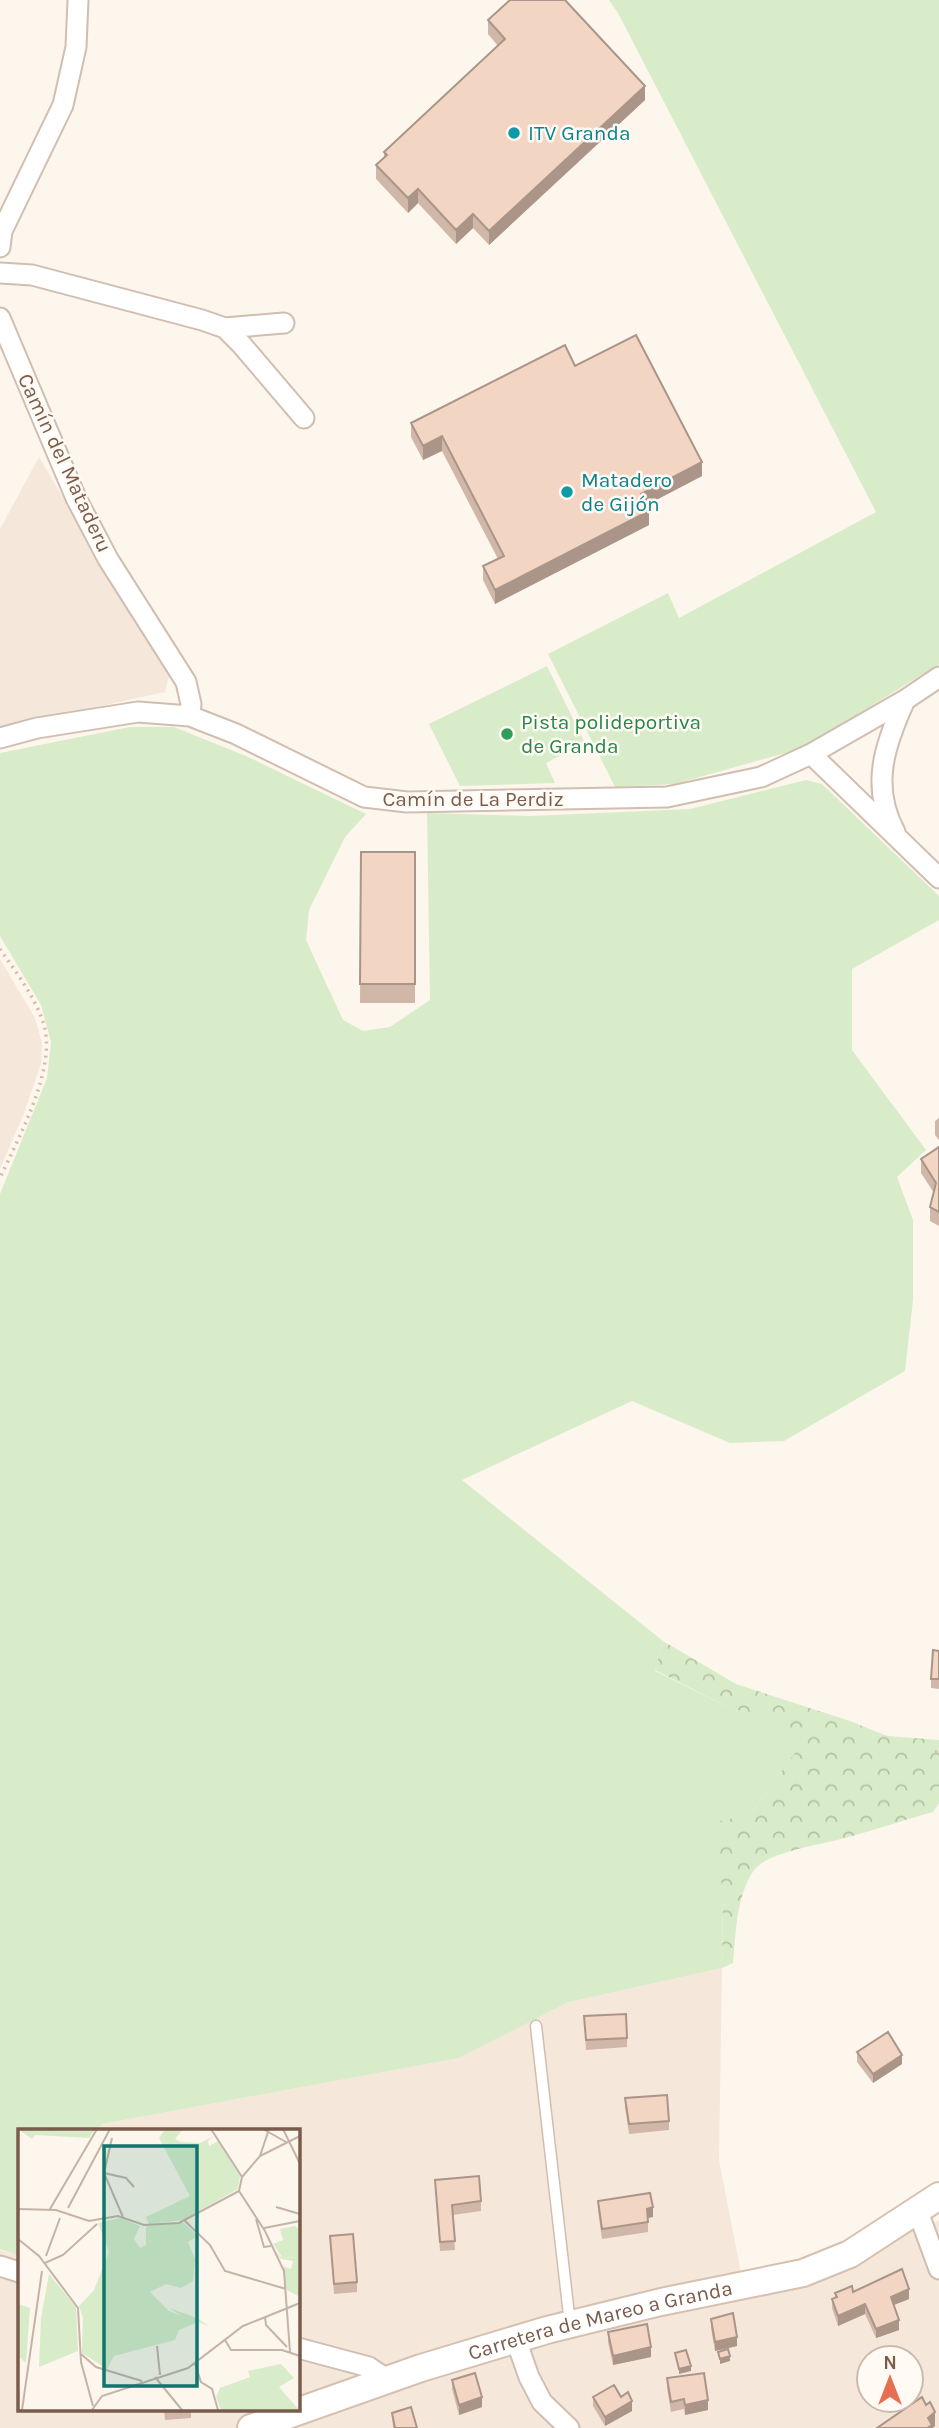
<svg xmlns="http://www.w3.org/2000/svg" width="939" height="2428" viewBox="0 0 939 2428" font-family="Karla,sans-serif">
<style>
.residential{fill:#f5e8da;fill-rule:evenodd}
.grass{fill:#d8ecc9}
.forest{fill:url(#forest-crowns)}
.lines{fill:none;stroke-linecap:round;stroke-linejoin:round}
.lane-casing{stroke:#d1beb0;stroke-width:13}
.street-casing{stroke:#d1beb0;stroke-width:23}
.secondary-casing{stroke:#d6c0b0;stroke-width:30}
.path{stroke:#d9b8a5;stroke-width:3.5;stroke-dasharray:2 5;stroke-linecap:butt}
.lane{stroke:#fff;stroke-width:10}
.street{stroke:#fff;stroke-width:19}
.secondary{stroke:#fff;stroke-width:26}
.wall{fill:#d1b7a8}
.shaded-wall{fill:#aa9588}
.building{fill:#f3d5c3;stroke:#aa9588;stroke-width:2}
.culture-dot{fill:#0f9aa8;stroke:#fffaf3;stroke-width:2.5}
.leisure-dot{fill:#2e9e5b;stroke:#fffaf3;stroke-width:2.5}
.labels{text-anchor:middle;stroke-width:5;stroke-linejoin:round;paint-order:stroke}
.culture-label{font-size:21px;fill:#0d838f;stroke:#fffaf3;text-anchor:start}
.street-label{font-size:21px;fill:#7a5c4d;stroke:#fffaf3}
.leisure-label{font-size:21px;fill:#27864d;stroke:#fffaf3;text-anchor:start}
.inset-road{fill:none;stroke:#c5b3a7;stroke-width:2}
.view{fill:#0f766e;fill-opacity:0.15;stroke:#0f766e;stroke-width:3.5}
.inset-edge{fill:none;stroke:#7a5c4d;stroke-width:3.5}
</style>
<defs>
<pattern id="forest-crowns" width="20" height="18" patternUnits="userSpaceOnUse" patternTransform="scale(1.75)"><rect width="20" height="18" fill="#d8ecc9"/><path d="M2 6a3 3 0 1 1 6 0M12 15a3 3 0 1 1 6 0" fill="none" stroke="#b4c2a5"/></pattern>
</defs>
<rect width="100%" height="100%" fill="#fdf6ec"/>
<path class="residential" d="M39 457 169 676 165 692 0 728V529Z
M0 959 35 1018 42 1043 41 1064 23 1116 0 1169Z
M722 1968 719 2160 741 2273 927 2227 939 2220V2428H0V2250L19 2256V2409H298V2130H99L102 2124 459 2058 569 2002ZM869 2358H911V2400H869Z"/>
<path class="grass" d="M609 0H939V664L803 748 675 784 615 787 548 654 668 593 679 618 876 512 618 13Z
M547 666 585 743 546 763 555 783 460 786 429 724Z
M130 727H174L246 756 366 814 345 837 309 910 306 940 343 1020 363 1031 390 1027 430 1000 427 813 530 816 690 809 806 780 822 784 939 896V920L852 969V1050L926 1150 897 1177 913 1220V1300L905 1371 784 1441 730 1443 632 1401 462 1480 663 1641 655 1671 724 1705 809 1734 750 1815 723 1897 722 1968 569 2002 459 2058 102 2124 99 2130H19V2256L0 2249V1194L47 1078 51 1042 41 1005 0 936V753Z"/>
<path class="forest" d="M663 1641 736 1684 850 1721 887 1736 939 1740V1803L933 1812C904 1820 875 1830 845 1838 824 1844 768 1852 755 1869 736 1894 736 1934 733 1963L722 1968 723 1897 715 1822 750 1815 808 1735 724 1705 655 1670Z"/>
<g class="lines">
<g class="lane-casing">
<path id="lane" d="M536 2026 570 2324"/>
</g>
<g class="street-casing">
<path id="street" d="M0 247 2 231 63 105 76 47 78 0
M0 273 32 275 202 320 225 328 241 344 304 418
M0 318 76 498 108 559 186 682 191 704 190 716
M225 328 284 323
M0 738 37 728 138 712 190 716 236 734 364 797 407 802 667 797 761 777 811 754 905 700 939 677
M811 754 939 878
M895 832C870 786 885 744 905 700
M917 2209 939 2269
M0 2266 19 2272
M516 2340 529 2377 542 2402 569 2428
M298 2348 369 2367 388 2380"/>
</g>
<g class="secondary-casing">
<g id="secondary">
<path id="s1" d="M251 2428 421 2368 547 2330 661 2302 803 2273 850 2254 939 2196"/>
</g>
</g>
<path class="path" d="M0 949C15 971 33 994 42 1019 60 1064 19 1136 0 1178
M935 1752H939"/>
<use href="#lane" class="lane"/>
<use href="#street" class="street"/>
<use href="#secondary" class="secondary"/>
</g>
<path class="wall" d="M488 20 645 100 489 245 473 228 456 244 418 203 408 213 376 179V165L384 157V152L498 46 488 34Z
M575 366 702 476 646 505 649 525 495 604 483 580V566L498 559 442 451 423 460 411 437V423Z
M361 852H415V1003H360Z
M939 1118V1140L935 1135V1121Z
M939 1147V1226L930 1221V1207L934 1193 921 1173V1159Z
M939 1651V1689L931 1688V1679Z
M584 2016 627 2038V2047L586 2050Z
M857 2052 902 2064 873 2083 857 2062Z
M625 2098 669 2121V2130L629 2134 625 2107Z
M435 2180 481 2201V2211L453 2215 455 2250 440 2251Z
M598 2201 653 2217 648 2218V2232L602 2239 598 2210Z
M330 2236 357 2282V2292L334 2294Z
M853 2292 909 2299 894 2305 899 2330 876 2338 865 2314 838 2326 832 2308V2299L835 2297V2293Z
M711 2319 737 2346 715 2351 711 2328Z
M608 2332 651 2357 613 2365 608 2342Z
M667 2378 708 2410 685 2415 684 2409 671 2412 667 2388Z
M452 2380 482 2407 459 2415 452 2389Z
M593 2397H621L632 2411 605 2426 593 2406Z
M164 2409H191V2418L165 2420Z
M392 2413 417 2428H393Z"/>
<path class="shaded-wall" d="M645 86V100L489 245V231Z
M418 189V203L408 213V198Z
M473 214V228L456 244V230Z
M442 436V451L423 460V446Z
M702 462V476L641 508V494Z
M649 511V525L495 604V590Z
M902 2055V2064L873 2083V2074Z
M653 2207V2217L647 2218V2209Z
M909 2289V2299L891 2306V2297Z
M865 2304V2314L838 2326V2316Z
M899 2320V2330L876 2338V2329Z
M737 2337V2346L715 2351V2342Z
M651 2347V2357L613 2365V2356Z
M730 2356V2361L720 2364V2359Z
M691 2366V2371L679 2374V2369Z
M482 2397V2407L459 2415V2405Z
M708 2400V2410L685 2415V2405Z
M632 2401V2411L605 2426V2417Z
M935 2412V2426L933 2428H927L928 2418Z"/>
<path class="building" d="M510 0H565L645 86 489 231 473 214 456 230 418 189 408 198 376 165 387 155 384 152 505 39 488 20Z
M636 335 702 462 641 494 649 511 495 590 483 566 504 556 442 436 423 446 411 423 565 345 575 366Z
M361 852H415V984H360Z
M939 1147V1212L930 1207 936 1183 921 1159Z
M933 1650 939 1651V1679H931Z
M626 2014 627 2038 586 2040 584 2016Z
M888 2032 902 2055 873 2074 857 2052Z
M667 2095 669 2121 629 2124 625 2098Z
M479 2176 481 2201 452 2205 455 2241 440 2242 435 2180Z
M650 2193 653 2207 647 2209 648 2222 602 2229 598 2201Z
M353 2234 357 2282 334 2284 330 2236Z
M902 2269 909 2289 891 2297 899 2320 876 2329 865 2304 838 2316 832 2299 837 2297 835 2293 852 2286 853 2292Z
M733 2313 737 2337 715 2342 711 2319Z
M647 2324 651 2347 613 2356 608 2332Z
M728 2349 730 2356 720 2359 718 2352Z
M686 2350 691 2366 679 2369 675 2353Z
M475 2373 482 2397 459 2405 452 2380Z
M704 2373 708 2400 685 2405 684 2399 671 2402 667 2378Z
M614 2385 621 2397 628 2392 632 2401 605 2417 593 2397Z
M922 2397 926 2405 930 2402 935 2412 928 2418 932 2425 927 2428H877Z
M411 2407 417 2428H395L392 2413Z"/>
<g class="culture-dot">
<circle cx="514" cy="133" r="7"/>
<circle cx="567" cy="492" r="7"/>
</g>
<circle class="leisure-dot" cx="507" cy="734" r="7"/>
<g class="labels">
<g class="culture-label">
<text x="528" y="140">ITV Granda</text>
<text x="581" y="487">Matadero<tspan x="581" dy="24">de Gijón</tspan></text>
</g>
<g class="street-label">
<text transform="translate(65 463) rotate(65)" y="7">Camín del Mataderu</text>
<text x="473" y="806">Camín de La Perdiz</text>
<text dy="7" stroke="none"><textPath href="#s1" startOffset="366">Carretera de Mareo a Granda</textPath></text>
</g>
<g class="leisure-label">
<text x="521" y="729">Pista polideportiva<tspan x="521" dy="24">de Granda</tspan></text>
</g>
</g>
<g transform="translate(18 2129)">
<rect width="282" height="282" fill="#fdf6ec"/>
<path d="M0 0H77L71 9 17 6 14 10ZM147 0H165L157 10 163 13 182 14 196 7 190 12 191 17 200 12 222 47 220 60 165 91 131 95 128 88 172 67 141 9ZM103 89 122 97 116 110 122 119 128 116V97L166 94 180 107 170 113 177 130 175 152 163 159 148 155 132 163 151 182 166 188 157 197V211L96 227 89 240 64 224 65 189 61 177 76 161 91 123 80 94ZM277 97 282 101V129L264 128 255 115 265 111 262 100ZM31 145 58 178 60 222 21 238 23 189ZM0 175 12 179 8 234 0 227ZM263 235 276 249 261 258 281 281H203L198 268 202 259 232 248 230 242Z" fill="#d8ecc9"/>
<path d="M257 121 263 128 282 129V168L269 161 264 137 273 140 275 132 263 130ZM151 179 179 189 192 198 180 193 161 201 157 211V197L165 188Z" fill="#d8ecc9"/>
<path class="inset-road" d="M193 0 224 48M245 0 268 13M265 0 282 35M242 27 251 0M86 44 94 9M221 62 247 102 266 142 272 223M258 78 282 85M50 79 92 0M0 80 38 81 71 92 100 87 126 96 161 94 221 62 224 48 242 27 282 7M32 80 79 0M105 88 86 44 108 49 116 58M238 90 246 118 253 117M166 91 192 116 207 142 268 160M246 99 282 92M0 110 21 127 60 179 63 233 75 277M28 127 42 89M27 134 45 126 79 95M247 188 248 196 269 218M207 211 213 221H264L282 227M139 217 142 246M63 225 78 238 124 252M177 235 183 253 194 260 200 281M137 248 164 281M4 281 24 142M74 281 84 267 170 239 225 197 282 174"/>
<path class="view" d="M86 17H179V257H86Z"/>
<rect width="282" height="282" class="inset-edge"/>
</g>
<g transform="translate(890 2379)"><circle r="33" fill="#fffaf3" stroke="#cabbb1" stroke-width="2"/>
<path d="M0-5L12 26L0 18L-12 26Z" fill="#e76f51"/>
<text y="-10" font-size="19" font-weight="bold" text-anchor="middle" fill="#7a5c4d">N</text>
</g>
</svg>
